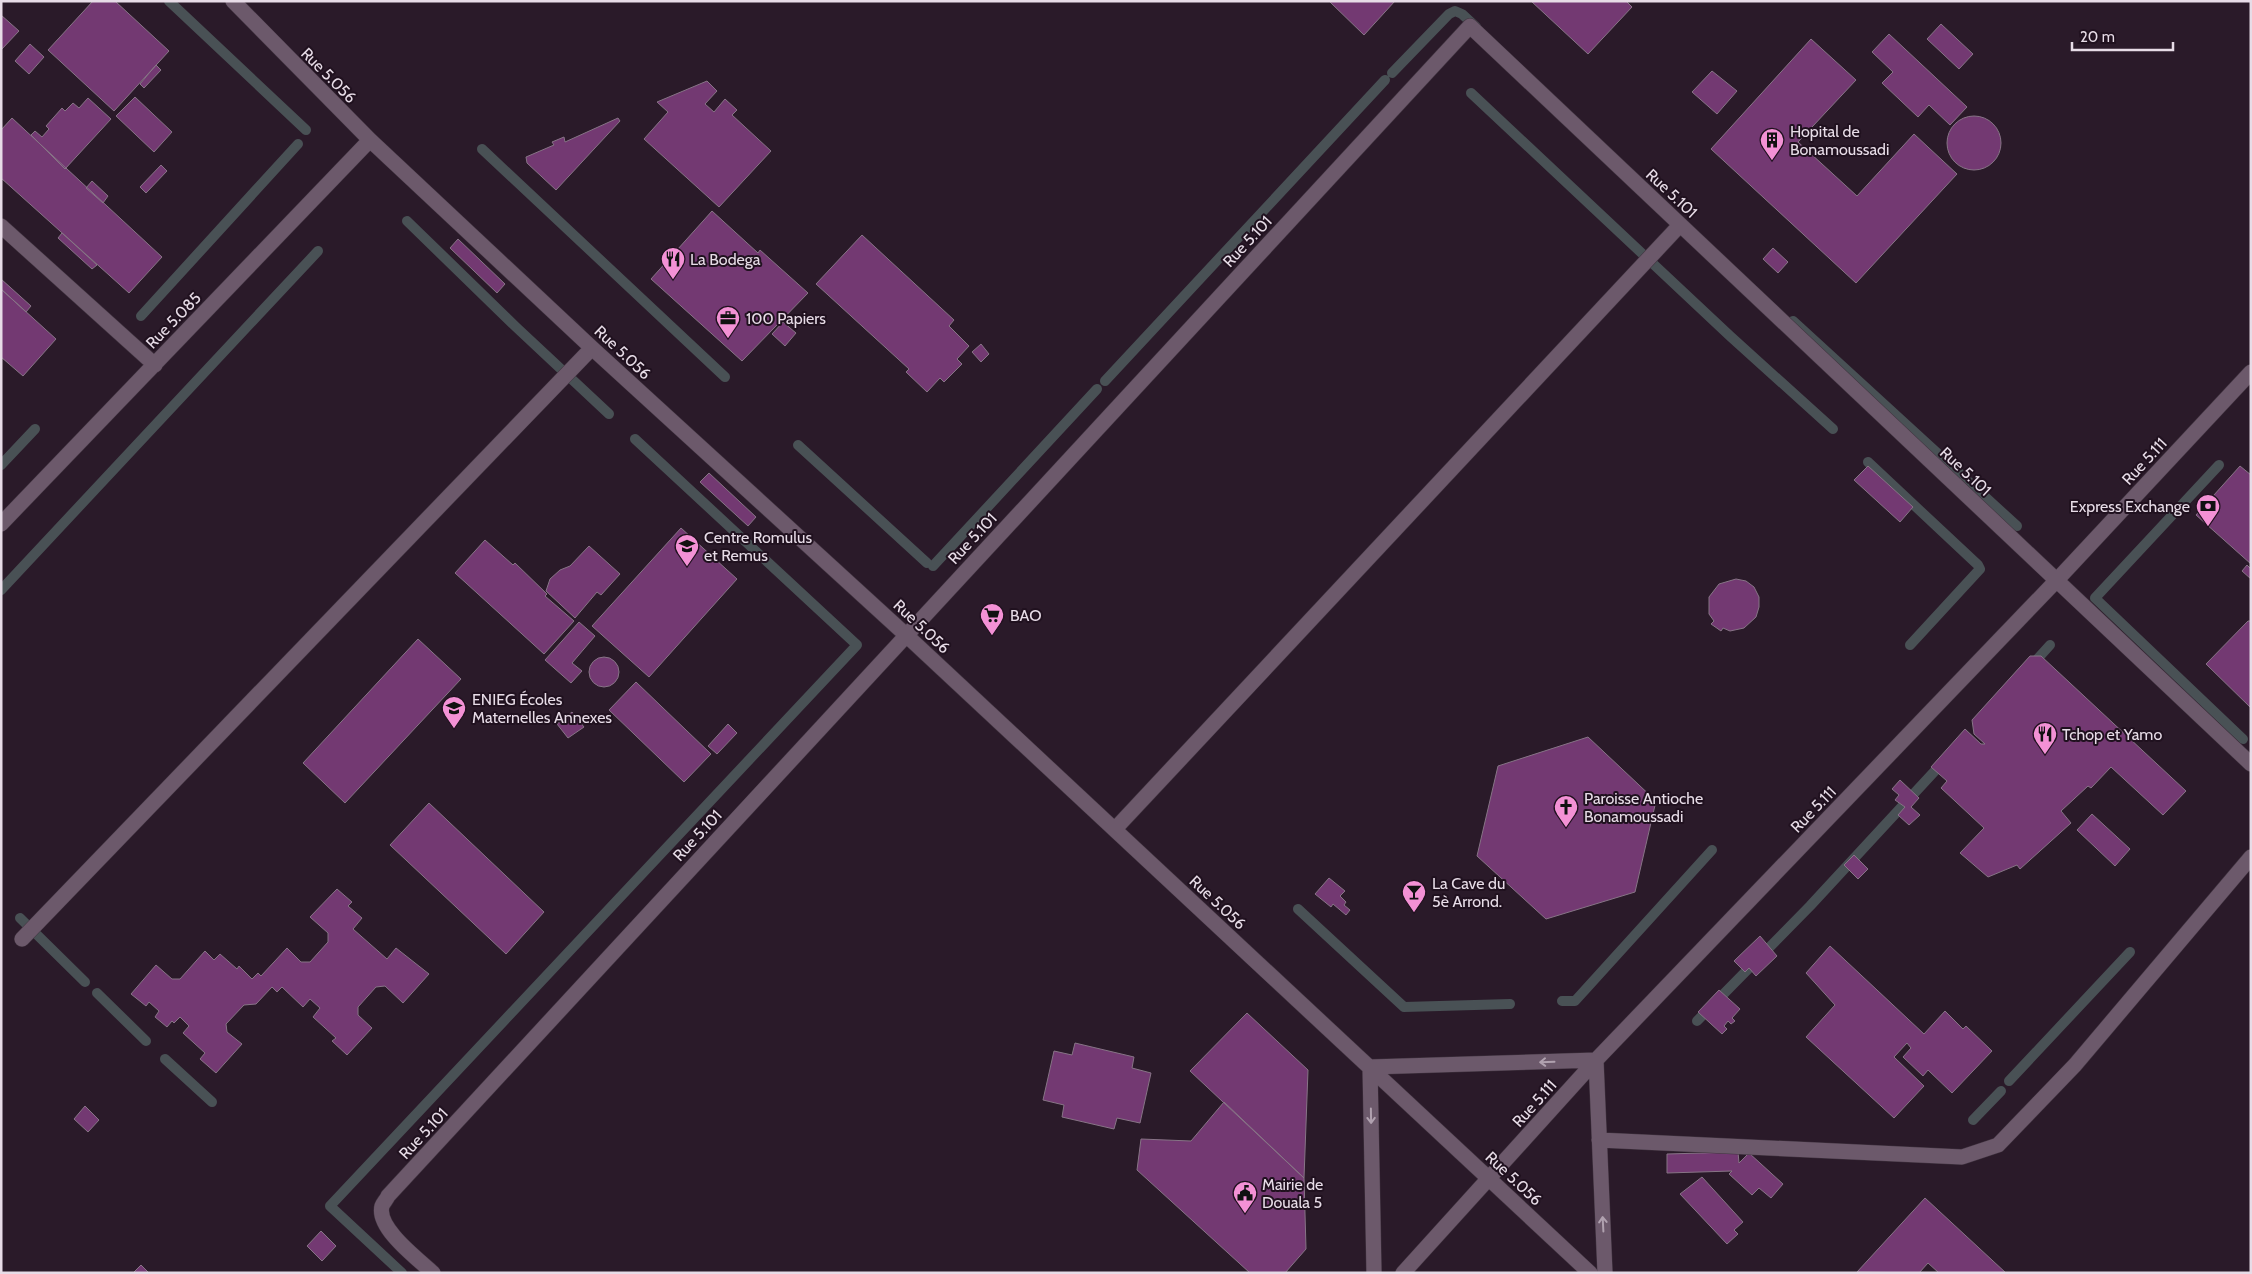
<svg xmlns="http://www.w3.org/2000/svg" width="2252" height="1274" viewBox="0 0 2252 1274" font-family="Cabin,sans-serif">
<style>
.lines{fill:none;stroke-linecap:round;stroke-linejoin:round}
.stream{stroke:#495155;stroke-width:10}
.building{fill:#733972;stroke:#877486}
.street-casing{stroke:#413440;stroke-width:16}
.street{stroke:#6c596b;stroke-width:15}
.oneway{stroke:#b0a1af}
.labels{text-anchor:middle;stroke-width:4;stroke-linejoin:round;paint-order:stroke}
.street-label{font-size:16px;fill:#e7dce7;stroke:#20111f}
.poi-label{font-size:16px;fill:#e7dce7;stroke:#20111f;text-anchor:start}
</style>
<rect width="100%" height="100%" fill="#2a1a29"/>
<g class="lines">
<path class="stream" d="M169 1 306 130
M1392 73 1449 14 1455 11 1462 14 1476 27
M1471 93 1730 336 1833 429
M482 149 725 377
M407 221 516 327 609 414
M141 316 298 144
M1793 321 2017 526
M1105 381 1385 80
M798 445 927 563
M1868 462 1978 565 1980 569 1910 645
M1 465 35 429
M2219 465 2095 598 2243 739
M933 566 1097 389
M1 590 318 251
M2032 665 2050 645
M1298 909 1404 1007 1510 1004
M20 918 85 982
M97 993 146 1041
M1562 1001H1575L1712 850
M1697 1021 1810 906 1944 761
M165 1059 212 1102
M2009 1081 2130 952
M1973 1120 2001 1091
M402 1273 330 1206 857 645 635 439"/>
</g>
<path class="building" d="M93 1H115L169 51 114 111 48 50Z
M1329 1H1395L1364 35Z
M1531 1H1626L1632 7 1588 54Z
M1 15 19 31 1 50Z
M1941 24 1973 54 1959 69 1927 39Z
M1889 34 1967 107 1950 125 1929 105 1918 117 1882 83 1893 72 1872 52Z
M1811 39 1856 80 1798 142 1857 196 1914 134 1957 174 1856 283 1711 149Z
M30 44 44 57 29 74 15 61Z
M156 65 161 70 144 88 140 84Z
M1712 71 1737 91 1717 114 1692 92Z
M707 81 717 91 705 104 714 112 725 99 737 110 732 115 771 151 719 207 644 139 668 112 657 102Z
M135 97 172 132 154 152 116 116Z
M88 98 111 119 65 169 31 135 35 131 42 137 49 129 46 126 62 108 65 111 73 103 79 108Z
M1947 143a27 27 0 1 1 54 0a27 27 0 1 1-54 0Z
M12 118 162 257 129 293 1 178V130Z
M618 118 620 121 556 190 527 163 526 157 554 145 552 142 564 137 565 142Z
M161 165 167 171 146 193 140 187Z
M92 181 108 196 103 203 86 188Z
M712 211 758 253 760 250 808 293 742 361 651 279Z
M62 233 97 265 92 269 58 238Z
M862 235 954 320 949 326 969 346 957 359 962 364 944 382 940 378 927 392 906 372 909 369 816 284Z
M458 239 505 284 497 293 450 248Z
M1773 248 1788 262 1778 273 1763 259Z
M1 279 31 306 26 312 1 289Z
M1 289 56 339 23 376 1 357Z
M783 322 796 333 785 346 772 334Z
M981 344 989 354 981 362 972 352Z
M1868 466 1913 507 1900 522 1854 480Z
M2240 466 2251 475V564L2196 515Z
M709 473 756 517 748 526 700 482Z
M681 528 737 579 649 677 592 626Z
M485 540 513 565 515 563 547 594 545 596 574 621 544 654 455 573Z
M589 546 620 574 601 595 597 592 575 618 546 591 550 579 560 570 570 566Z
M2247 565 2251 569V579L2242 571Z
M1736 579 1746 581 1754 587 1759 597V607L1756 617 1744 628 1730 631 1723 628 1721 631 1711 624 1714 621 1709 614V597L1719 584Z
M2248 621H2251V708L2206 664Z
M579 622 595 636 572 663 582 671 571 683 545 660Z
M418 639 461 679 345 803 303 763Z
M2030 656H2041L2186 791 2163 815 2111 767 2091 788 2088 786 2061 811 2071 823 2020 869 2017 865 1988 877 1960 853 1984 828 1941 788 1947 781 1931 767 1965 729 1981 744H1985L1974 734 1972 720Z
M589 672a15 15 0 1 1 30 0a15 15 0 1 1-30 0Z
M636 682 711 754 684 782 609 710Z
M572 712 584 727 568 738 557 724Z
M728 724 737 733 717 754 708 746Z
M1588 737 1656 801 1635 892 1546 919 1477 856 1498 766Z
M1900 780 1919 798 1911 807 1920 815 1909 825 1898 815 1905 807 1895 800 1899 795 1892 789Z
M429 803 544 912 506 954 390 845Z
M2092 814 2130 849 2115 866 2077 830Z
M1854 855 1868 869 1858 879 1844 865Z
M1329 878 1345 891 1340 896 1346 902 1344 905 1350 910 1346 915 1333 904 1331 907 1315 894Z
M337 889 352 902 348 906 362 918 353 929 387 959 396 948 429 974 403 1003 385 986 376 987 358 1007V1015L372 1028 347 1055 332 1041 336 1038 313 1017 320 1008 310 999 303 1007 282 987 277 992 272 987 256 1004 244 1005 226 1024 227 1032 242 1044 216 1073 200 1059 205 1053 183 1033 189 1026 180 1017 174 1023 172 1021 167 1027 155 1017 159 1011 149 1002 146 1006 131 994 156 965 172 979H180L205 951 214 960 220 954 237 969 239 966 252 979 258 973 261 976 287 948 301 962H310L328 942V933L310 917Z
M1760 936 1777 956 1756 976 1749 968 1745 972 1734 961Z
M1830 946 1924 1034 1945 1011 1963 1029 1966 1026 1992 1051 1952 1093 1928 1070 1923 1076 1903 1057 1911 1048 1907 1043 1894 1057 1924 1086 1894 1118 1806 1037 1835 1005 1806 973Z
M1719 990 1740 1009 1732 1018 1735 1021 1731 1024 1728 1021 1724 1026 1727 1029 1722 1034 1698 1012Z
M1247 1013 1308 1070 1304 1178 1190 1071Z
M1075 1043 1134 1057 1132 1068 1151 1073 1140 1123 1117 1118 1114 1129 1062 1117 1064 1105 1043 1100 1054 1051 1072 1055Z
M1224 1102 1304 1178 1306 1249 1285 1273H1250L1137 1170 1141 1139 1191 1141Z
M85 1106 99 1120 88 1132 74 1119Z
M1738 1152 1739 1163 1749 1153 1783 1184 1771 1198 1759 1188 1752 1195 1729 1174 1732 1171 1667 1173V1154Z
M1702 1177 1743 1222 1734 1230 1738 1234 1727 1244 1680 1194Z
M1925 1198 2006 1273H1939L1928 1263 1919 1273 1857 1272Z
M321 1231 336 1246 322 1261 307 1246Z
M141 1265 149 1273H133Z"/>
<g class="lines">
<g class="street-casing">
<path id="street" d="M233 1 370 140 592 348 906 635 1590 1273
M1 226 155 365
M1 524 370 140
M1115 829 1680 225
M22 939 592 348
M1599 1140 1962 1157 1998 1145 2075 1065 2251 857
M433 1273C418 1259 376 1228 382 1206 383 1203 387 1199 388 1196L1470 26 2251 764
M1374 1273 1370 1067 1596 1060 1605 1273
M1403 1273 1596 1060 2056 581 2251 372"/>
</g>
<use href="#street" class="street"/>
</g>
<defs><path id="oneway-shaft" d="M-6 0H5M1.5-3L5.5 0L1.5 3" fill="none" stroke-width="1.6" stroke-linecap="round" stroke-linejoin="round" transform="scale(1.25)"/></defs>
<g class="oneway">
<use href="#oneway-shaft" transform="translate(1547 1062) rotate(178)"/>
<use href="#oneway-shaft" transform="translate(1371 1116) rotate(89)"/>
<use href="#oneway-shaft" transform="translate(1603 1224) rotate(-93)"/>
</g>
<defs>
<g id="building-pin" transform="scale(1.25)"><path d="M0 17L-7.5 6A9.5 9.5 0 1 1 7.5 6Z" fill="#f391d5" stroke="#20111f"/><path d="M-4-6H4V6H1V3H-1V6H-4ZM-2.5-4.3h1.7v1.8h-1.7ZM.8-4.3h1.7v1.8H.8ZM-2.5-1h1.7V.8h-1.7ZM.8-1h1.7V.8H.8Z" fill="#111"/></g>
<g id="restaurant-pin" transform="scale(1.25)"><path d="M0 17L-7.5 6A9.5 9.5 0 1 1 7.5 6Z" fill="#f391d5" stroke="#20111f"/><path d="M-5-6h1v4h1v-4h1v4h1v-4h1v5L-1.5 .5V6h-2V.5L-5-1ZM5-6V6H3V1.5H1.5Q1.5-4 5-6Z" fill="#111"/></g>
<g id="office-pin" transform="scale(1.25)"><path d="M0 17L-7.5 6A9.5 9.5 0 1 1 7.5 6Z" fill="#f391d5" stroke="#20111f"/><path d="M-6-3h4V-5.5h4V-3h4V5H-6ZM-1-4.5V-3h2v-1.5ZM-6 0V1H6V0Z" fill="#111"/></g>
<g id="bank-pin" transform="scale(1.25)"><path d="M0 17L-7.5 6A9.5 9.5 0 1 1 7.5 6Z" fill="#f391d5" stroke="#20111f"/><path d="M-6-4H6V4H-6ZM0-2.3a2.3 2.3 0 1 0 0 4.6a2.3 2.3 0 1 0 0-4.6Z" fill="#111"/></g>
<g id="school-pin" transform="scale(1.25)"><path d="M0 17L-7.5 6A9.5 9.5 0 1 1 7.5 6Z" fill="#f391d5" stroke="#20111f"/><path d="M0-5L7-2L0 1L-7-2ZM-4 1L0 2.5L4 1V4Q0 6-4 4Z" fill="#111"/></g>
<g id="supermarket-pin" transform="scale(1.25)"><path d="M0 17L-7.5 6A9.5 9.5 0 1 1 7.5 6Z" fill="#f391d5" stroke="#20111f"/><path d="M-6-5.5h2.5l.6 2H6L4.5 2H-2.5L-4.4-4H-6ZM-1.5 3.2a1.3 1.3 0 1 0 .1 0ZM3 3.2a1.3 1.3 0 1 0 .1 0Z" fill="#111"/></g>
<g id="church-pin" transform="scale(1.25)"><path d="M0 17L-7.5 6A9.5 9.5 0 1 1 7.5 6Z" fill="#f391d5" stroke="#20111f"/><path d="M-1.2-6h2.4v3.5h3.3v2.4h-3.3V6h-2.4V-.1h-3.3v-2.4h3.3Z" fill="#111"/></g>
<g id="bar-pin" transform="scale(1.25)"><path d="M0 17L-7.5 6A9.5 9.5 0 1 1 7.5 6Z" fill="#f391d5" stroke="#20111f"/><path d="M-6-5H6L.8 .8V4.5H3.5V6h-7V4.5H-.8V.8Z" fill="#111"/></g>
<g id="civic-pin" transform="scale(1.25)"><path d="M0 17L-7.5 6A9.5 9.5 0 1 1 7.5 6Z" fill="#f391d5" stroke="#20111f"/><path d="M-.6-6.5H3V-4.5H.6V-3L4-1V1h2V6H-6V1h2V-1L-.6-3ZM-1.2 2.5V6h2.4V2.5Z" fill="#111"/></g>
</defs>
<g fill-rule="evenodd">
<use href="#building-pin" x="1772" y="140"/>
<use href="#restaurant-pin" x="673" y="259"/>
<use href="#office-pin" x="728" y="318"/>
<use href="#bank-pin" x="2208" y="506"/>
<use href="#school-pin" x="687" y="546"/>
<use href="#supermarket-pin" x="992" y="615"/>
<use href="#school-pin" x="454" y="708"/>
<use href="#restaurant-pin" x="2045" y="734"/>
<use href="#church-pin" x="1566" y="807"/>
<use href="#bar-pin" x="1414" y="892"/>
<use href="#civic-pin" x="1245" y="1193"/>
</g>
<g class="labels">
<g class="street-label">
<text transform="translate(329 75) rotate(45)" y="6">Rue 5.056</text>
<text transform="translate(1672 193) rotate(43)" y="6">Rue 5.101</text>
<text transform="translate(1247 241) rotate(-47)" y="6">Rue 5.101</text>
<text transform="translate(173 320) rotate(-46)" y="6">Rue 5.085</text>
<text transform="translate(623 352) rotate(43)" y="6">Rue 5.056</text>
<text transform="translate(2144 461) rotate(-47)" y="6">Rue 5.111</text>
<text transform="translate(1966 471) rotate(43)" y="6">Rue 5.101</text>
<text transform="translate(972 538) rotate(-47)" y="6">Rue 5.101</text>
<text transform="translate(922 626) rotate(43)" y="6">Rue 5.056</text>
<text transform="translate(1813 809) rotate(-46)" y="6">Rue 5.111</text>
<text transform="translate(697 835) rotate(-47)" y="6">Rue 5.101</text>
<text transform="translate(1218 902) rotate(43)" y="6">Rue 5.056</text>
<text transform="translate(1534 1103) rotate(-48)" y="6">Rue 5.111</text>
<text transform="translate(423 1133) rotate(-47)" y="6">Rue 5.101</text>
<text transform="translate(1514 1178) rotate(43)" y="6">Rue 5.056</text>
</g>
<g class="poi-label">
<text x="1790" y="137">Hopital de<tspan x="1790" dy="18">Bonamoussadi</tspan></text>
<text x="690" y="265">La Bodega</text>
<text x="746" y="324">100 Papiers</text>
<text x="2190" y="512" text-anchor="end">Express Exchange</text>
<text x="704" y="543">Centre Romulus<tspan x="704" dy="18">et Remus</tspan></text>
<text x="1010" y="621">BAO</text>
<text x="472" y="705">ENIEG Écoles<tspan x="472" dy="18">Maternelles Annexes</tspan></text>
<text x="2062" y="740">Tchop et Yamo</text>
<text x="1584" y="804">Paroisse Antioche<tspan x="1584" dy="18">Bonamoussadi</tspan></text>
<text x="1432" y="889">La Cave du<tspan x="1432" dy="18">5è Arrond.</tspan></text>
<text x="1262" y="1190">Mairie de<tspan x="1262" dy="18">Douala 5</tspan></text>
</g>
</g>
<rect width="2252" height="1274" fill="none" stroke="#e7dce7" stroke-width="5"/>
<path d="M2072 42v8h101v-8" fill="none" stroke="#e7dce7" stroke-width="2.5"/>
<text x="2080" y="42" font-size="15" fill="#e7dce7" stroke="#20111f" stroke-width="4" paint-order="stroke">20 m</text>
</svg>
